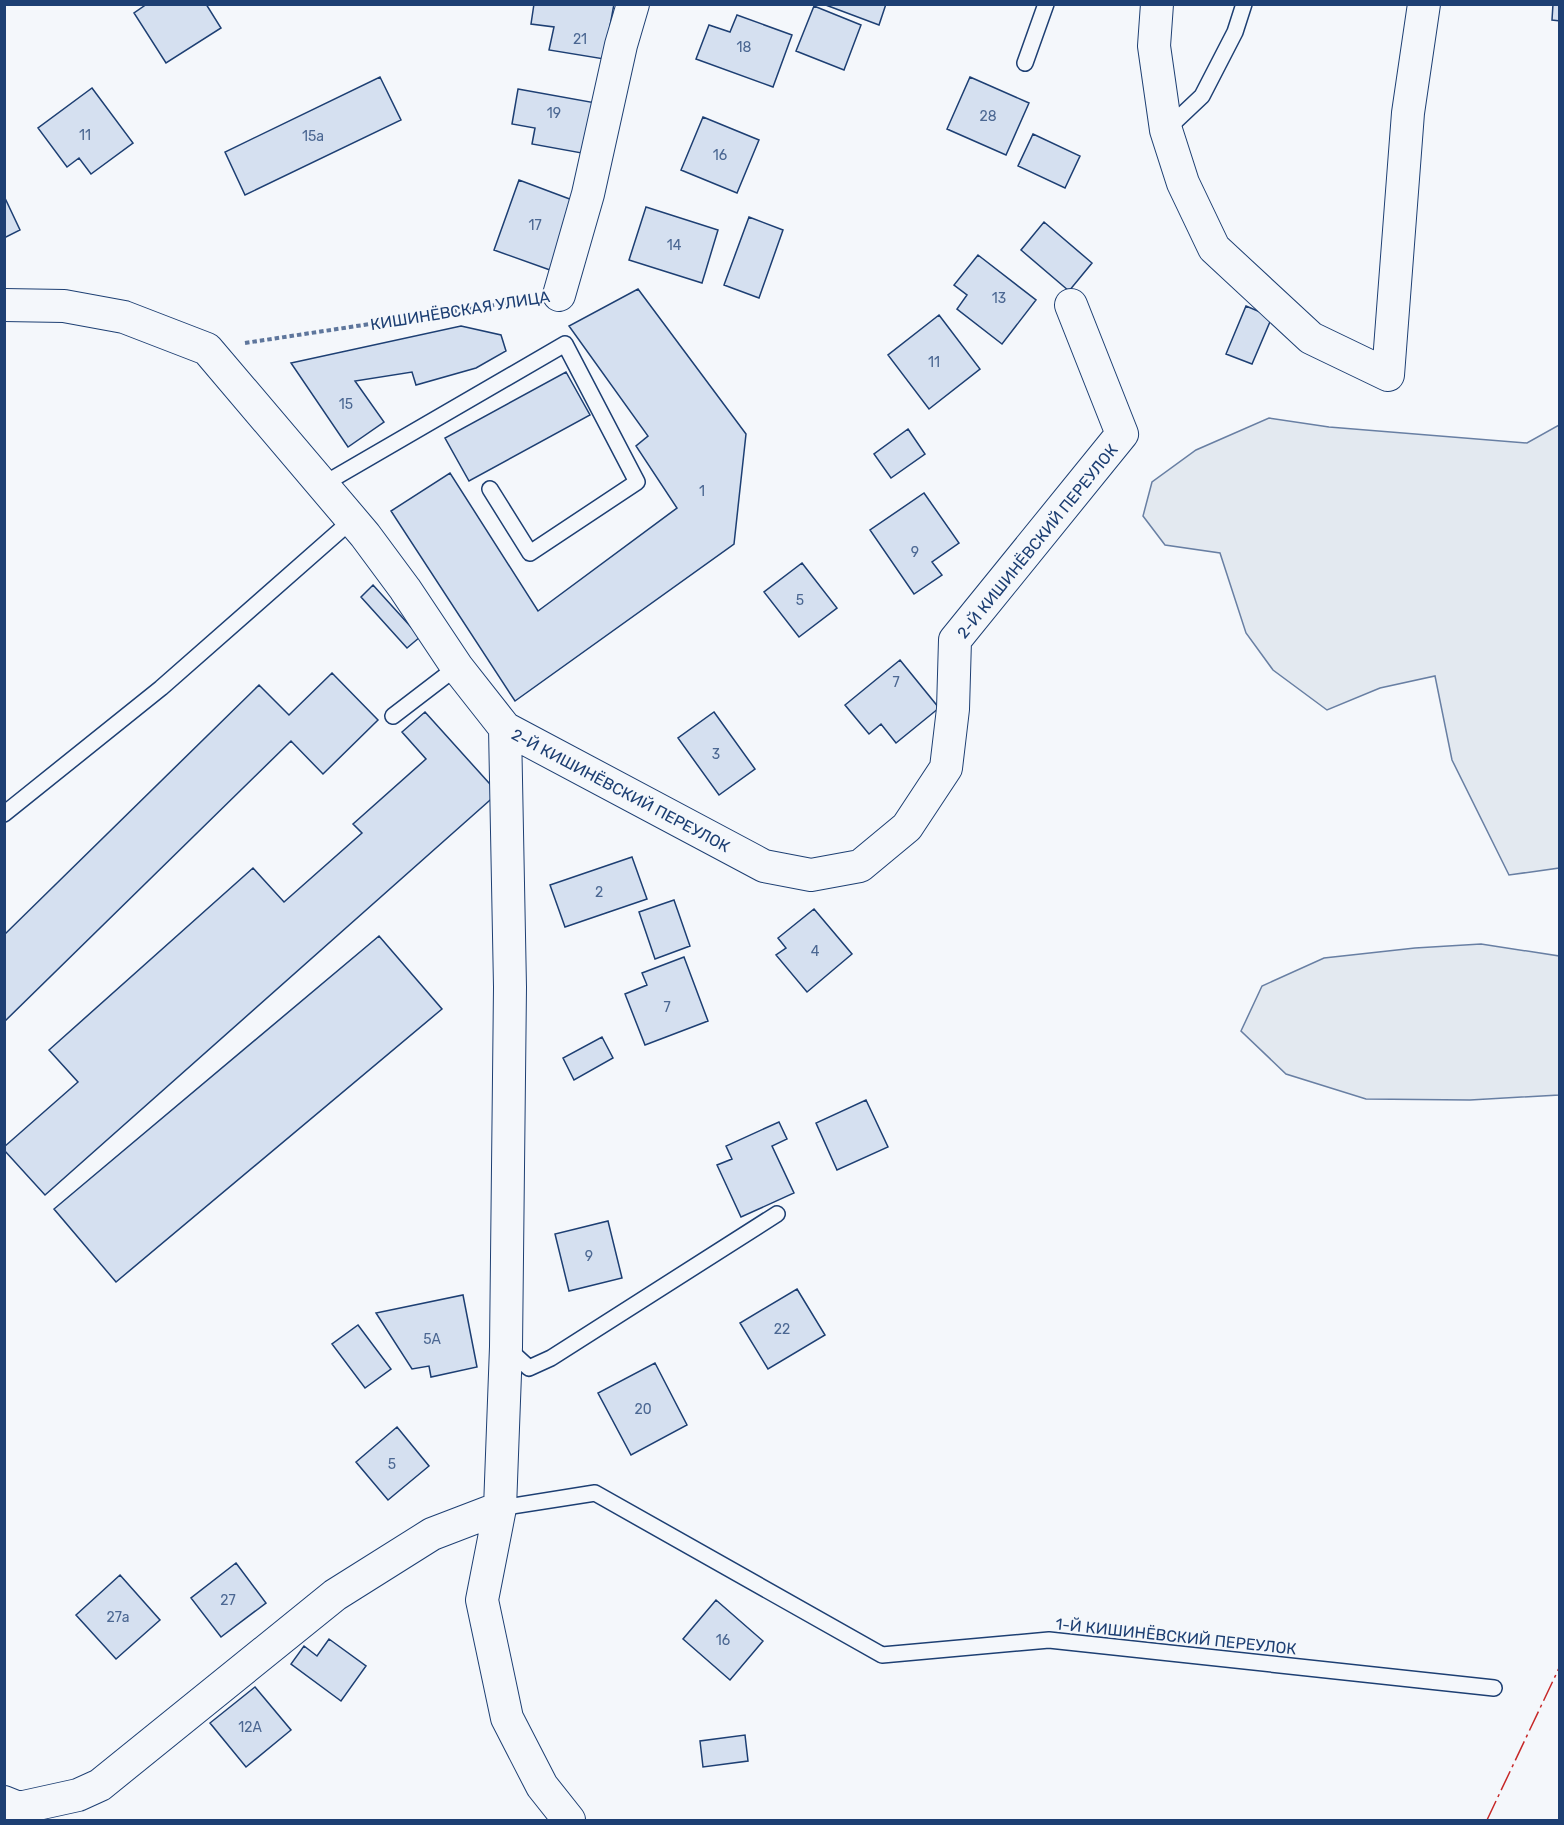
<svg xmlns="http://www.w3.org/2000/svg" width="1564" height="1825" viewBox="0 0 1564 1825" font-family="Rubik,sans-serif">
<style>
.green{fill:#e3e9f0;stroke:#687fa3;stroke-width:1.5}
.building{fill:#d5e0f0;stroke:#1d3f73;stroke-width:1.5}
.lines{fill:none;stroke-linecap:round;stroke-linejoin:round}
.lane-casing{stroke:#1d3f73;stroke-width:18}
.street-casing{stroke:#1d3f73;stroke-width:34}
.path{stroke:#5e769c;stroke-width:4;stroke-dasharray:4.5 3;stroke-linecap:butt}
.lane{stroke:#f4f7fb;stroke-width:15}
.street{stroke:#f4f7fb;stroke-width:32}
.power{stroke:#c62828;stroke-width:1.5;stroke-dasharray:21 4.5 3 4.5;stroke-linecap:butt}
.labels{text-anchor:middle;stroke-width:4.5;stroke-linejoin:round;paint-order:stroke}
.number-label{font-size:14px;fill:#4b6792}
.street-label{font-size:16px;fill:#1d3f73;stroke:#f4f7fb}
</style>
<rect width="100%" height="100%" fill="#f4f7fb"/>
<path class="green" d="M1269 418 1329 427 1527 443 1559 425V868L1509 875 1452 760 1435 676 1380 688 1327 710 1273 670 1246 633 1220 553 1165 545 1143 516 1152 482 1196 450Z
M1481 944 1559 956V1095L1470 1100 1366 1099 1286 1074 1241 1031 1262 986 1324 958 1415 948Z"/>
<path class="building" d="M147 4H206L221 28 166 63 134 13Z
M534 4H614L604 59 549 50 554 27 531 24Z
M823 4H886L879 25Z
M1553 4H1560V21L1552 20Z
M814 6 861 25 844 70 796 51Z
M737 15 792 35 773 87 696 59 709 25 730 32Z
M380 77 401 120 245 195 225 152Z
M970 77 1029 103 1006 155 947 129Z
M92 88 133 143 91 174 79 158 67 167 38 128Z
M518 89 596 103 587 154 532 144 535 128 512 124Z
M703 117 759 140 737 193 681 170Z
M1033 134 1080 156 1065 188 1018 166Z
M519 180 575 201 550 270 494 250Z
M4 196 20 230 4 238Z
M646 207 718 230 702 283 629 260Z
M749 217 783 230 759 298 724 285Z
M1044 222 1092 263 1069 291 1021 250Z
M978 255 1036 300 1002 344 957 309 967 295 954 285Z
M638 289 746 434 734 544 515 701 391 511 450 473 538 611 677 508 636 446 648 436 569 326Z
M1246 306 1272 317 1252 364 1226 354Z
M939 315 980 369 929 409 888 355Z
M461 326 501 335 506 351 476 368 416 385 412 372 355 381 384 422 348 447 291 363Z
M566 372 590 415 469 481 445 438Z
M908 429 925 454 891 478 874 454Z
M924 493 959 543 932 562 942 575 914 594 870 530Z
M802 563 837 608 799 637 764 592Z
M373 585 420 637 407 648 361 597Z
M900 660 939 708 896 743 881 724 869 734 845 705Z
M332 673 378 720 323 774 291 741 4 1022V935L259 685 289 715Z
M425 712 498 793 45 1195 4 1150V1147L78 1082 49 1050 253 868 284 902 362 833 353 824 426 759 402 732Z
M714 712 755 769 719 795 678 738Z
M632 857 647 899 565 927 550 885Z
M674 900 690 946 655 959 639 912Z
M814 909 852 954 807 992 776 955 786 948 778 938Z
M379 936 442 1009 116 1282 54 1209Z
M684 957 708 1021 645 1045 625 994 647 985 642 973Z
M602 1037 613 1058 574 1080 563 1058Z
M866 1100 888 1147 837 1170 816 1123Z
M779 1122 787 1139 772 1146 794 1193 741 1217 717 1165 732 1159 726 1146Z
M608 1221 622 1278 569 1291 555 1234Z
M797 1289 825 1335 768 1369 740 1323Z
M463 1295 477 1367 431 1377 429 1366 412 1369 376 1313Z
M358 1325 391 1369 365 1388 332 1344Z
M655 1363 687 1425 631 1455 598 1393Z
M397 1427 429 1466 388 1500 356 1462Z
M236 1563 266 1603 221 1637 191 1598Z
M120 1575 160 1620 116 1659 76 1615Z
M716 1600 763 1641 730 1680 683 1639Z
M329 1639 366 1666 341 1701 291 1664 304 1646 317 1656Z
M255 1687 291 1730 246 1767 210 1723Z
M745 1735 748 1761 703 1767 700 1741Z"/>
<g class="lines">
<g class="lane-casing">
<path id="lane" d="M1025 63 1046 4
M1166 130 1202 96 1235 32 1244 4
M322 485 565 344 637 482 530 553 490 489
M393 716 457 667
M4 814 161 688 352 520
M506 1347 529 1368 551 1358 777 1214
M500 1508 595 1493 882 1655 1049 1640 1494 1688"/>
</g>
<g class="street-casing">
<path id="street" d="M1157 4 1154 46 1166 130 1183 183 1214 248 1311 338 1388 375 1408 113 1424 4
M559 295 588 194 621 45 633 4
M4 305 64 306 124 317 207 349 365 535 405 589 457 667 505 728 764 866 811 875 860 866 907 827 946 768 953 709 955 640 1122 434 1071 305
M505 728 510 987 506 1347 500 1508 482 1600 507 1718 542 1786 569 1820
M4 1802 19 1808 78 1795 100 1785 335 1595 432 1534 500 1508"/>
</g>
<path class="path" d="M245 343 528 300"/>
<use href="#lane" class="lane"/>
<use href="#street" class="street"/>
<path class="power" d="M1487 1820 1560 1666"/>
</g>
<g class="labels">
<g class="number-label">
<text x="580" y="44">21</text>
<text x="744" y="52">18</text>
<text x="554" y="118">19</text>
<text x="988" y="121">28</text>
<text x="85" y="140">11</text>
<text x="313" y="141">15а</text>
<text x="720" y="160">16</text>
<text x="535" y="230">17</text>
<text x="674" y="250">14</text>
<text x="999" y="303">13</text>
<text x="934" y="367">11</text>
<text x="346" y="409">15</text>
<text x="702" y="496">1</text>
<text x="915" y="557">9</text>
<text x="800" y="605">5</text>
<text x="896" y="687">7</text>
<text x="716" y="759">3</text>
<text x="599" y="897">2</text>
<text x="815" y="956">4</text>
<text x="667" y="1012">7</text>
<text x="589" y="1261">9</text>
<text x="782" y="1334">22</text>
<text x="432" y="1344">5А</text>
<text x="643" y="1414">20</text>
<text x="392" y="1469">5</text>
<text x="228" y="1605">27</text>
<text x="118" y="1622">27а</text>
<text x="723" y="1645">16</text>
<text x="250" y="1732">12А</text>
</g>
<g class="street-label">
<text transform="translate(460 310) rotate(-9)" y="6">КИШИНЁВСКАЯ УЛИЦА</text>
<text transform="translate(1037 541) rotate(-51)" y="6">2-Й КИШИНЁВСКИЙ ПЕРЕУЛОК</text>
<text transform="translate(621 790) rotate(28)" y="6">2-Й КИШИНЁВСКИЙ ПЕРЕУЛОК</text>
<text transform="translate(1176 1636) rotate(6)" y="6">1-Й КИШИНЁВСКИЙ ПЕРЕУЛОК</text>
</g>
</g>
<rect width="1564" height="1825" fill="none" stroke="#1d3f73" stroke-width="12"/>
</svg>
